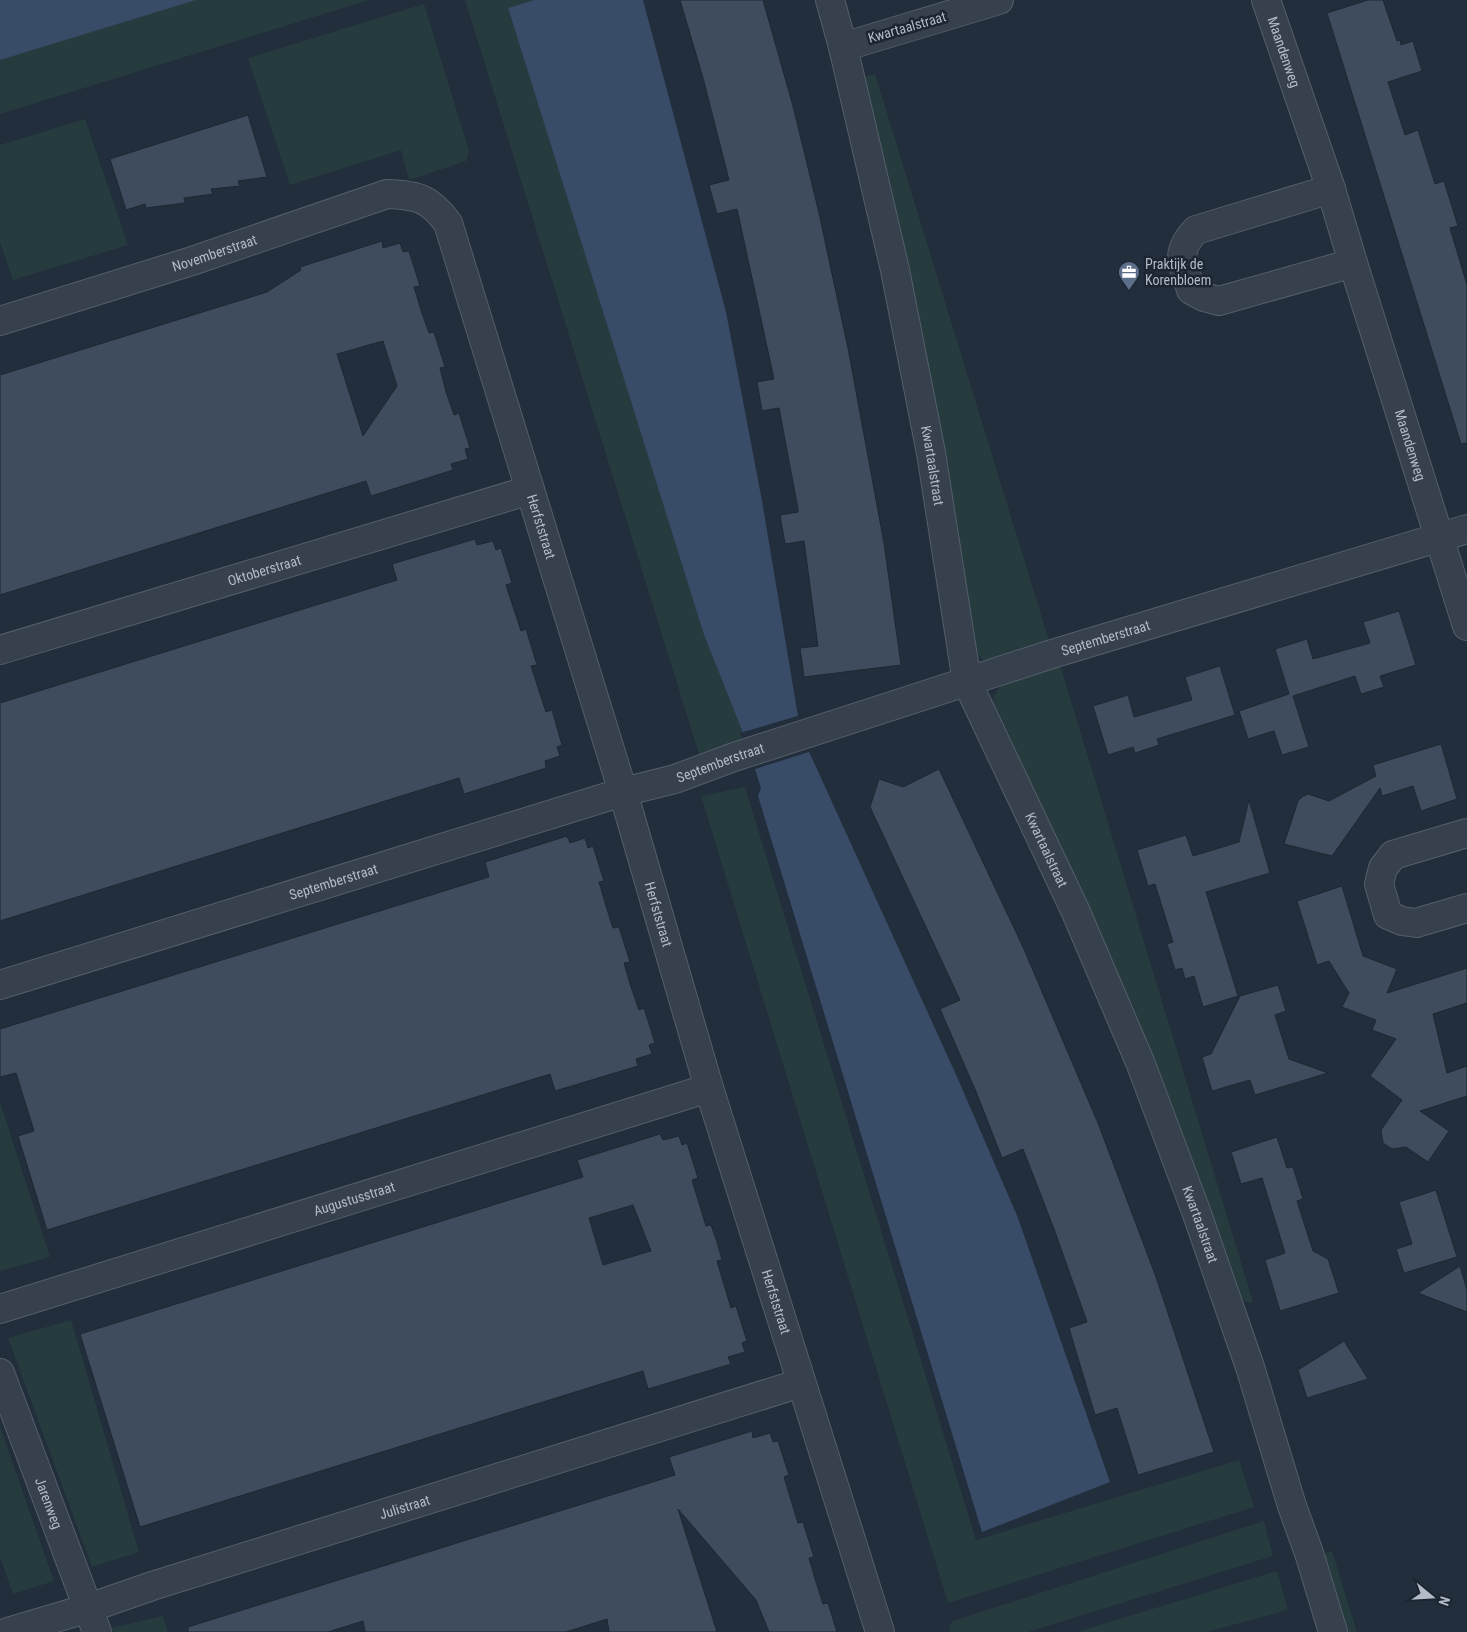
<svg xmlns="http://www.w3.org/2000/svg" width="1467" height="1632" viewBox="0 0 1467 1632" font-family="'Roboto Condensed',sans-serif">
<style>
.green{fill:#253b3e}
.water{fill:#384b67}
.pier{fill:#232e3d}
.building{fill:#3f4c5d;stroke:#1e2734;fill-rule:evenodd}
.lines{fill:none;stroke-linecap:round;stroke-linejoin:round}
.street-casing{stroke:#555e6b;stroke-width:30}
.street{stroke:#37404d;stroke-width:28}
.labels{text-anchor:middle;stroke-width:5;stroke-linejoin:round;paint-order:stroke}
.street-label{font-size:14px;fill:#b3bbc9;stroke:#1c2532}
.poi-label{font-size:14px;fill:#b3bbc9;stroke:#1c2532;text-anchor:start}
</style>
<rect width="100%" height="100%" fill="#232e3d"/>
<path class="green" d="M0 0H369L0 114Z
M465 0H534L508 8 704 635 745 738 699 754Z
M424 4 469 151 466 161 409 180 401 150 290 185 248 58Z
M875 74 1051 647 991 663C983 660 978 658 975 649L861 78Z
M85 119 128 245 13 280 0 242V145Z
M1059 661 1253 1302 1250 1303 1244 1301 1242 1298 1176 1124 992 705C993 694 998 688 1007 682Z
M745 787 976 1540 1239 1460 1254 1507 948 1603 701 796Z
M0 1102 50 1257 0 1271Z
M71 1320 139 1552 92 1567 8 1338Z
M0 1427 54 1581 13 1594 0 1557Z
M1264 1521 1273 1556 1028 1632H950L949 1628 953 1621Z
M1332 1551 1357 1632H1346L1323 1554Z
M1277 1571 1288 1610 1207 1632H1077Z
M163 1616 168 1632H113L111 1628Z"/>
<path class="water" d="M0 0H196L0 60Z
M534 0H643L726 312 762 501 801 734 958 1079 1018 1218 1110 1482 982 1532 758 796 761 788 745 738 704 635 508 8Z"/>
<path class="pier" d="M801 715 804 733 812 751 752 770 740 733Z"/>
<path class="building" d="M680 0H763L793 106 819 213 848 348 884 543 901 665 804 677 800 648 818 646 804 541 785 544 780 515 798 512V509L779 408 762 411 757 382 774 379 737 209 717 214 709 185 729 180 703 78Z
M1368 0H1383L1397 41 1400 40 1401 45 1413 41 1422 71 1388 82 1405 135 1418 130 1435 184 1444 181 1458 226 1450 228 1467 285V443L1461 444 1327 13Z
M248 115 267 177 238 181 240 186 211 189 213 194 184 198 185 203 146 208 145 204 126 210 110 159Z
M382 241 383 248 400 243 403 252 409 251 420 286 414 287 421 310 429 333 434 332 445 367 440 368 446 392 454 415 459 413 470 448 465 449 468 459 451 464 453 470 371 496 366 481 0 595V375L267 292 301 270 300 267ZM383 341 397 386 363 436 337 354Z
M475 539 477 545 493 541 496 550 501 548 512 583 506 585 521 631 526 629 537 665 531 666 546 712 552 710 562 745 557 747 560 756 545 761 546 768 464 794 459 778 0 921V703L397 580 392 564Z
M1399 611 1416 665 1380 676 1384 687 1361 694 1355 676 1293 696 1309 747 1282 755 1274 731 1248 739 1239 711 1289 694 1275 649 1307 639 1313 659 1370 643 1363 622Z
M1220 666 1235 715 1157 739 1159 745 1135 753 1133 747 1108 755 1093 706 1128 695 1134 717 1192 700 1185 677Z
M1441 744 1457 799 1421 811 1413 786 1382 796 1380 788 1332 856 1284 844 1298 801 1302 797 1308 794 1329 801 1376 776 1373 765Z
M939 769 1023 947 1098 1123 1156 1277 1214 1452 1138 1475 1117 1408 1095 1415 1069 1328 1087 1322 1054 1229 1023 1149 1002 1158 977 1094 940 1009 960 1000 870 807 879 779 903 787Z
M1249 800 1270 873 1206 892 1238 996 1203 1007 1194 976 1185 979 1182 968 1175 970 1167 944 1173 942 1155 884 1148 886 1137 850 1186 835 1193 856 1239 842Z
M567 836 570 843 585 838 588 848 593 846 604 881 599 882 606 906 613 928 619 927 630 962 624 963 631 987 639 1010 644 1008 655 1043 649 1045 652 1054 636 1059 638 1066 555 1091 550 1074 47 1230 18 1136 34 1131 16 1073 0 1077V1029L489 877 485 862Z
M1342 886 1363 956 1397 969 1387 993 1467 968V1003L1433 1014 1447 1073 1467 1066V1096L1420 1111 1449 1131 1428 1162 1406 1147 1392 1149 1383 1143 1381 1130 1402 1100 1370 1076 1396 1039 1372 1030 1376 1020 1342 1007 1349 993 1329 961 1317 965 1297 901Z
M1278 985 1286 1011 1275 1015 1289 1059 1328 1073 1255 1095 1250 1080 1212 1091 1202 1057 1211 1054 1240 996Z
M660 1134 663 1140 679 1136 682 1145 687 1143 698 1178 692 1180 706 1226 711 1225 717 1242 722 1260 717 1261 731 1308 736 1306 747 1341 742 1343 745 1352 728 1357 731 1364 648 1389 643 1371 140 1527 80 1334 583 1177 577 1160ZM633 1205 651 1251 603 1265 589 1218Z
M1277 1137 1287 1168 1293 1167 1303 1199 1297 1201 1313 1251 1328 1259 1339 1293 1280 1311 1265 1260 1285 1253 1262 1178 1241 1184 1231 1152Z
M1436 1190 1457 1257 1404 1273 1396 1249 1412 1244 1399 1202Z
M1460 1266 1467 1290V1312L1418 1293Z
M1344 1341 1368 1379 1307 1398 1298 1370Z
M752 1431 753 1438 770 1433 773 1442 778 1441 789 1475 784 1477 798 1523 803 1522 814 1557 809 1558 816 1582 823 1604 828 1603 837 1632H769L756 1600 678 1509 717 1632H609L607 1619 566 1632H365L363 1621 328 1632H188V1627L675 1475 669 1457Z"/>
<g class="lines">
<g class="street-casing">
<g id="street">
<path d="M830 0 843 47"/>
<path id="s1" d="M999 0 843 47 895 270 931 453 967 682 1075 910 1140 1062 1197 1214 1250 1367 1292 1506 1309 1553 1333 1632"/>
<path id="s2" d="M1266 0 1331 189 1353 263 1467 626"/>
<path d="M1331 189 1196 230C1174 253 1183 262 1191 290L1204 297 1219 301 1353 263"/>
<path id="s3" d="M0 321 192 261 387 194C418 195 429 198 448 223L623 792 709 1088 880 1632"/>
<path id="s4" d="M0 650 530 490"/>
<path d="M1467 833 1393 855 1383 868 1379 884 1388 915 1402 921 1416 923 1467 908"/>
<path id="s5" d="M0 985 623 792 675 779 734 757 1052 654 1467 529"/>
<path id="s6" d="M0 1309 709 1088"/>
<path id="s7" d="M0 1373 97 1632"/>
<path id="s8" d="M8 1632 89 1608 152 1586 801 1383"/>
</g>
</g>
<use href="#street" class="street"/>
</g>
<defs>
<g id="office-pin" transform="scale(1.125)"><path d="M0 17L-7.5 6A9.5 9.5 0 1 1 7.5 6Z" fill="#5c6f8a" stroke="#1c2532"/><path d="M-6-3h4V-5.5h4V-3h4V5H-6ZM-1-4.5V-3h2v-1.5ZM-6 0V1H6V0Z" fill="#fff"/></g>
</defs>
<g fill-rule="evenodd">
<use href="#office-pin" x="1129" y="272"/>
</g>
<g class="labels">
<g class="street-label">
<text transform="translate(907 27) rotate(-16)" y="5">Kwartaalstraat</text>
<text dy="5" stroke="none"><textPath href="#s2" startOffset="55">Maandenweg</textPath></text>
<text dy="5" stroke="none"><textPath href="#s3" startOffset="225">Novemberstraat</textPath></text>
<text dy="5" stroke="none"><textPath href="#s2" startOffset="468">Maandenweg</textPath></text>
<text dy="5" stroke="none"><textPath href="#s1" startOffset="591">Kwartaalstraat</textPath></text>
<text dy="5" stroke="none"><textPath href="#s3" startOffset="796">Herfststraat</textPath></text>
<text dy="5" stroke="none"><textPath href="#s4" startOffset="276">Oktoberstraat</textPath></text>
<text dy="5" stroke="none"><textPath href="#s5" startOffset="1159">Septemberstraat</textPath></text>
<text dy="5" stroke="none"><textPath href="#s5" startOffset="754">Septemberstraat</textPath></text>
<text dy="5" stroke="none"><textPath href="#s1" startOffset="996">Kwartaalstraat</textPath></text>
<text dy="5" stroke="none"><textPath href="#s5" startOffset="349">Septemberstraat</textPath></text>
<text dy="5" stroke="none"><textPath href="#s3" startOffset="1201">Herfststraat</textPath></text>
<text dy="5" stroke="none"><textPath href="#s6" startOffset="371">Augustusstraat</textPath></text>
<text dy="5" stroke="none"><textPath href="#s1" startOffset="1401">Kwartaalstraat</textPath></text>
<text dy="5" stroke="none"><textPath href="#s3" startOffset="1606">Herfststraat</textPath></text>
<text dy="5" stroke="none"><textPath href="#s7" startOffset="139">Jarenweg</textPath></text>
<text dy="5" stroke="none"><textPath href="#s8" startOffset="416">Julistraat</textPath></text>
</g>
<g class="poi-label">
<text x="1145" y="269">Praktijk de<tspan x="1145" dy="16">Korenbloem</tspan></text>
</g>
</g>
<g transform="translate(1432 1597) rotate(108)" stroke="#1c2532" stroke-width="4" paint-order="stroke">
<path d="M0-4L9 19L0 12L-9 19Z" fill="#b3bbc9"/>
<text y="-8" font-size="14" font-weight="bold" text-anchor="middle" fill="#b3bbc9">N</text>
</g>
</svg>
